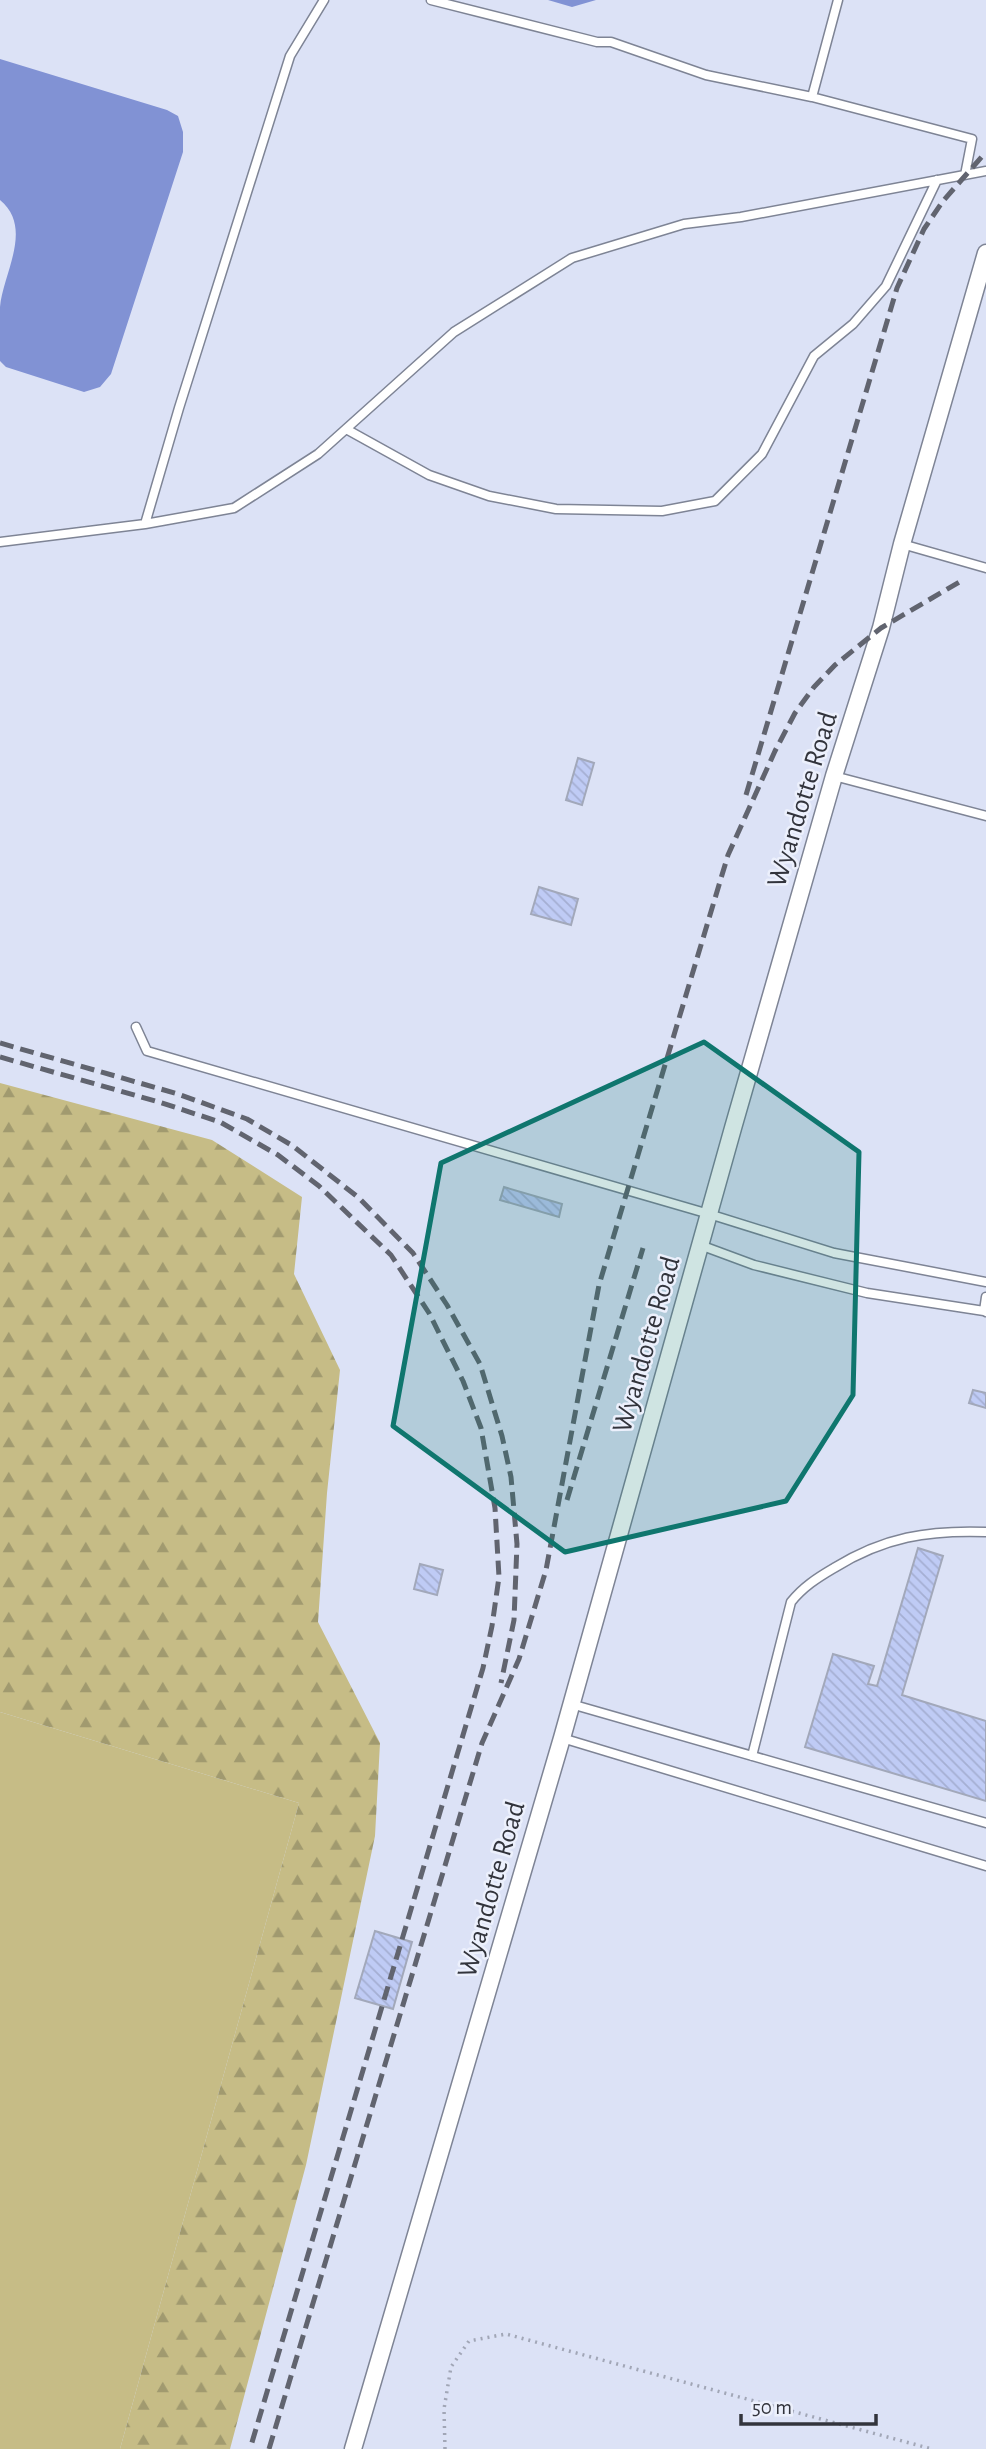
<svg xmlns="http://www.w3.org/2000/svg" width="986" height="2449" viewBox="0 0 986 2449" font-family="'Alegreya Sans',sans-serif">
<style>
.grass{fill:#c6bc86}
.forest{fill:url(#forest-firs)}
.water{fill:#8192d4}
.building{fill:url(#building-back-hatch);stroke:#a2a8ba;stroke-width:2}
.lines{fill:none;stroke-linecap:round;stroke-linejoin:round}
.service-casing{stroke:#7e8495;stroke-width:11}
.minor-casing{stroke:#7e8495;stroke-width:19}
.path{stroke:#a1a6b6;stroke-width:3.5;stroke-dasharray:2 5;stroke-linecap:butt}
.service{stroke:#fff;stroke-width:8}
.minor{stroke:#fff;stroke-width:16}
.rail{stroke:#61646f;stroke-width:5;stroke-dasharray:14 7;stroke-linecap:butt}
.marked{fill:#0f766e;fill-opacity:0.2;stroke:#0f766e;stroke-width:5;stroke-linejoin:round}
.labels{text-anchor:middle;stroke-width:5;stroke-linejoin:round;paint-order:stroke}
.street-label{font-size:28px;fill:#32343c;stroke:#ecf0fc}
</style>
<defs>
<pattern id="forest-firs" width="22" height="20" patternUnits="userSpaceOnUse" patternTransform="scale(1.75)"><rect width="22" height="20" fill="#c6bc86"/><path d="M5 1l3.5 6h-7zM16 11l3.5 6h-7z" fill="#a19a6f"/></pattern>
<pattern id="building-back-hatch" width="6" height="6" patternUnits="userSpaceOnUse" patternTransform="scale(1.75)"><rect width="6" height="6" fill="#bfcbf5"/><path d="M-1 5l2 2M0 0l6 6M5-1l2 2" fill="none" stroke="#a5afd3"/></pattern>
</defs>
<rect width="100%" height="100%" fill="#dce2f6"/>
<path class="grass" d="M0 1712 299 1803 120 2449H0Z"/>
<path class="forest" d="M0 1083 212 1140 302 1197 294 1274 340 1370 327 1493 318 1622 380 1743 375 1836 306 2165 230 2449H120L299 1803 0 1712Z"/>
<path class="water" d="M548 0H596L572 7Z
M0 59 167 110 178 116 183 132V152L111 374 100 387 84 392 6 367 0 361C0 344 0 325 0 307 3 273 34 228 0 200Z"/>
<path class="building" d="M578 758 594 763 582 805 566 800Z
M539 887 578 899 571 925 531 914Z
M504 1187 562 1204 559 1217 500 1200Z
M973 1390 986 1393V1408L969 1403Z
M918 1548 943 1556 902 1695 986 1721V1801L805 1747 833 1654 874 1666 868 1684 877 1686Z
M420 1564 443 1570 437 1595 414 1589Z
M375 1931 412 1942 393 2009 355 1998Z"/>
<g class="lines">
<g class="service-casing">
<path id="service" d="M431 0 597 42H611L706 75 812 97 838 0
M812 97 972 139 965 175
M346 429 429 475 489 496 556 509 662 511 715 501 762 454 814 356 853 324 886 286 937 180
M145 524 179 408 290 56 324 0
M0 542 145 524 234 508 318 454 454 332 572 258 684 224 741 217 986 171
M902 544 986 568
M834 776 986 816
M136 1027 147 1051 709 1214 834 1253 986 1282
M700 1245 754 1265 867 1293 984 1311
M986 1297 984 1311 986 1312
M571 1704 986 1823
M562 1738 986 1866
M752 1756 791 1602C803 1587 817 1578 834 1568 884 1537 928 1530 986 1532"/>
</g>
<g class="minor-casing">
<path id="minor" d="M353 2449 562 1738 733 1128 834 776 881 628 902 544 986 253"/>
</g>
<path class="path" d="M445 2449 444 2409 451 2367 469 2341 506 2334 932 2449"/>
<use href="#service" class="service"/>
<use href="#minor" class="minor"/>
<path class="rail" d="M746 795 897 288 924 229 943 201 986 152
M0 1043 178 1094 247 1119 293 1146 359 1198 413 1253 447 1305 480 1364 502 1436 511 1477 517 1544 514 1620 501 1683
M0 1057 159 1102 220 1122 278 1155 319 1186 391 1255 429 1313 463 1381 481 1428 495 1508 499 1577 492 1626 483 1668 250 2449
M567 1500 643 1248
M269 2449 482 1743 519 1659 546 1570 599 1285 728 855 775 751 795 713 814 687 835 665 881 628 961 581"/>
</g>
<path class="marked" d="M704 1042 859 1152 853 1395 786 1501 565 1552 393 1426 441 1163Z"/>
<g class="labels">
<g class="street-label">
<text transform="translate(801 799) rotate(-73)" y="10">Wyandotte Road</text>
<text transform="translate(645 1344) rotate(-74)" y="10">Wyandotte Road</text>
<text transform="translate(490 1889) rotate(-74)" y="10">Wyandotte Road</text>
</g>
</g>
<path d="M741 2414v10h135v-10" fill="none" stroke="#32343c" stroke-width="3.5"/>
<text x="752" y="2414" font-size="21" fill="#32343c" stroke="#ecf0fc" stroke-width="5" paint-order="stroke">50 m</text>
</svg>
